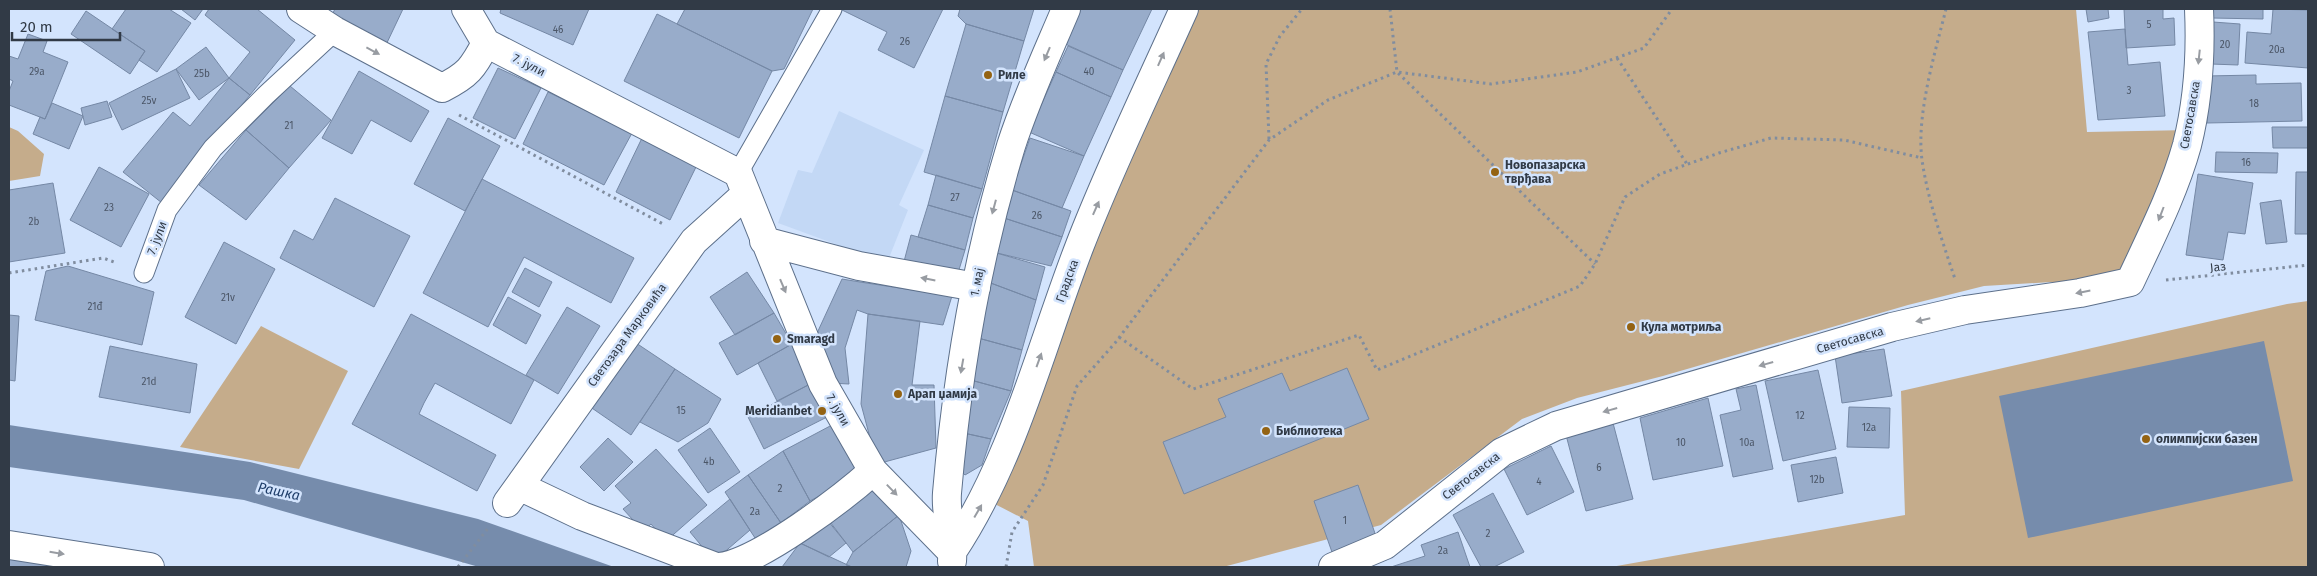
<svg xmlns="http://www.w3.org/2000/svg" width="2317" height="576" viewBox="0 0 2317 576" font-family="'Fira Sans',sans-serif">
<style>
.built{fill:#c3d8f5}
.green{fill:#c5ac8b}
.water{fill:#768cac}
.building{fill:#98acca;stroke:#7588a5}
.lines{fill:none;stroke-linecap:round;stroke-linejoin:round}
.service-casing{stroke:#5d708b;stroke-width:21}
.minor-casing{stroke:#5d708b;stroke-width:30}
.tertiary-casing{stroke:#5d708b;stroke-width:30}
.path{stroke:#808d9f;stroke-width:3;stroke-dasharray:2.5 4;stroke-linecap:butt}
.service{stroke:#fff;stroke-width:19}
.minor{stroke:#fff;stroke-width:28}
.tertiary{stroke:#fff;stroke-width:28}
.oneway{fill:#989ca2}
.poi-dot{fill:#946313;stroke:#d3e4fd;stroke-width:2}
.labels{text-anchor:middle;stroke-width:5;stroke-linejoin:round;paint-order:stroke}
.number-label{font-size:10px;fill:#4b5667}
.street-label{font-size:12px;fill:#313a46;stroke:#d3e4fd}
.poi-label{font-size:12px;font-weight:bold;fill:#313a46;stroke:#d3e4fd;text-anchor:start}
.water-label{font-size:14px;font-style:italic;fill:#1e3d69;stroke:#d3e4fd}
</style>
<rect width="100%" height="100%" fill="#d3e4fd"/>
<path class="built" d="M839 111 924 150 899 205 908 210 887 263 778 223 798 170 812 173Z"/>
<path class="green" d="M1184 9H2076L2087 132 2190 130 2130 282H2051L1984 286 1908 305 1663 376 1577 398 1522 419 1381 525 1223 567H1034L1028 521 985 499Z
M9 127 18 131 44 154 40 176 9 181Z
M2308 301V567H1611L1905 515 1901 391 2287 304Z
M261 326 348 371 299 469 180 447Z"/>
<path class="water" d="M2264 341 2293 481 2028 538 1999 396Z
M9 425 250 462 478 519 614 567H479L244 500 9 467Z"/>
<path class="building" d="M126 9H169L191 23 157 72 139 60 145 51 112 29Z
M181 9H203L195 20Z
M209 9H257L295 40 250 95 229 78 250 52 205 15Z
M335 9H403L384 49 328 22Z
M501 9H589L573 45 500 13Z
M685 9H813L784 69 772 71 677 24Z
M840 9H943L914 68 878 50 887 32Z
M960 9H1034L1024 41 966 24 958 16Z
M1077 9H1152L1123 70 1063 43Z
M2086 9H2108L2109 18 2088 22Z
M2124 9H2163V19L2174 18 2175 45 2126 48Z
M2212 9H2263V19L2212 18Z
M2273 9 2308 10V68L2245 63 2247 32 2271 34Z
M86 11 145 51 130 74 71 34Z
M657 14 772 71 739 138 624 81Z
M2213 22 2240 24 2238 65 2211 64Z
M966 24 1024 41 1003 112 945 96Z
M2125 29 2128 65 2160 62 2165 116 2098 120 2088 32Z
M28 34 47 41 43 52 68 62 45 119 9 105V91L13 81 9 79V56L18 59Z
M1068 46 1123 70 1111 97 1056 72Z
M206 47 229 78 199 100 176 69Z
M498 68 541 88 515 139 473 118Z
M176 69 190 98 122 130 109 103Z
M359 71 429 111 411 142 371 120 352 154 322 138Z
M1056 72 1111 97 1084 156 1029 132Z
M2256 75V84L2301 83 2302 121 2207 123 2206 76Z
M229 78 250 95 162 203 123 172 173 112 190 126Z
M290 86 331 120 289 168 246 130Z
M548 92 632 133 604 185 523 144Z
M945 96 1003 112 982 189 924 172Z
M107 101 112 117 85 125 81 108Z
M52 103 83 116 69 149 33 134 40 117 45 119Z
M448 118 500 146 465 211 414 184Z
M2272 127H2308V148H2273Z
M246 130 289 168 246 220 199 185Z
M642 138 697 165 670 220 616 192Z
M1030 138 1084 156 1062 208 1012 190Z
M2216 152 2278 153 2277 173 2215 172Z
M99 167 149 194 121 247 70 220Z
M2296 172H2308V234H2295Z
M2198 174 2253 183 2245 234 2228 232 2223 260 2186 255Z
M936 175 982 189 973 218 928 205Z
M482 179 634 258 611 303 524 257 488 327 423 293Z
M53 183 65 253 9 262V190Z
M1012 190 1071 211 1062 237 1004 218Z
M335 198 410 236 374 307 280 258 294 230 313 240Z
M2281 200 2287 242 2266 244 2260 203Z
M928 205 973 218 965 250 918 237Z
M1004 218 1062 237 1051 266 993 252Z
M911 235 965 250 955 283 902 269Z
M224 242 275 269 236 344 185 317Z
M993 252 1045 267 1036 300 980 279Z
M68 266 154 292 142 345 35 320 46 271Z
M525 268 552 282 539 307 512 292Z
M747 272 774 313 735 335 710 297Z
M842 279 860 282 952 296 943 325 868 314 857 310 845 348 849 384 830 383 816 345 818 331Z
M980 279 1036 300 1022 350 978 338Z
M508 297 541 315 526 344 493 325Z
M567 307 600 326 558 394 526 375Z
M774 313 792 344 737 375 719 343Z
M411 314 534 380 511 424 435 383 424 403 419 414 496 455 477 491 352 424Z
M868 314 920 321 912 385H934L936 448 877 464 861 404Z
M9 315 19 316 15 381 9 380Z
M978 338 1022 350 1011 391 967 379Z
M630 339 675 369 631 435 586 404Z
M792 344 812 383 777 401 758 363Z
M110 346 197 364 190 413 99 397Z
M1884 349 1892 396 1842 403 1835 356Z
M1347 368 1369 419 1184 494 1163 442 1226 417 1218 399 1282 373 1290 391Z
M675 369 721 399 708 423 678 442 640 422Z
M1818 370 1836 449 1783 461 1765 381Z
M967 379 1011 391 991 439 959 432Z
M812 383 829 416 764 449 748 417Z
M1756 385 1773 469 1733 477 1720 415 1741 410 1736 389Z
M1708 398 1723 466 1653 480 1640 418Z
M1849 407 1890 408 1889 448 1847 447Z
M1613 423 1633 499 1586 511 1566 435Z
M832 425 859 474 810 501 783 451Z
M710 428 740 472 708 493 678 450Z
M959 432 991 439 982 465 965 475 954 464Z
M608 438 633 462 604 491 580 467Z
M1551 446 1574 492 1527 515 1504 469Z
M656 449 707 505 666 541 651 524 643 531 623 509 631 503 615 486Z
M783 451 810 501 781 523 748 475Z
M1836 457 1843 493 1798 502 1791 465Z
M748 475 781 523 757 541 725 492Z
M864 484 899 515 853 552 824 514Z
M1358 485 1377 539 1333 555 1314 501Z
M1493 493 1524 552 1494 567H1481L1453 515Z
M730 499 750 530 714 561 690 532Z
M899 515 911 551 906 567H852L846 565 853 552Z
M828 521 846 543 829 557 800 543Z
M1458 532 1470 567H1391L1425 556 1421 545Z
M800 543 852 567H782Z
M9 556 52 564 51 567H9Z"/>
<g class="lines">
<g class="service-casing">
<path id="service" d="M738 173 832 9
M144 273 167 210 213 148 266 95 335 31"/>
</g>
<g class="minor-casing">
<path id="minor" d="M301 9 335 31 442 88C468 75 473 68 486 43
M466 9 486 43
M486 43 738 173 823 384 873 471 952 552
M764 241 859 266 976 287
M519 486 582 516 716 567
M507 503 694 241 746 194
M9 545 150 567
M720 567C759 562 843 498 873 471
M1333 567 1385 545 1502 452 1556 426 1892 327 1965 310 2080 293 2130 282C2151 237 2174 192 2187 145 2198 101 2201 53 2199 9"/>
</g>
<g class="tertiary-casing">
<path id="tertiary" d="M952 552C1014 459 1040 348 1080 245 1111 165 1149 87 1184 9
M952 561C954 538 945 516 947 493 957 376 977 258 1011 146 1026 99 1047 54 1066 9"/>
</g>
<path class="path" d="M1390 9 1397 72 1595 264
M1946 9C1935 53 1916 115 1922 160 1928 201 1942 240 1955 279
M1617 58 1687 164
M459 115 665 225
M1269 139 1266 64 1280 36 1302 9
M9 273 103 258 117 263
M2166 280 2308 265
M1119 337 1193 389 1359 335 1377 370 1580 286 1595 264 1625 197 1660 174 1719 153 1771 138 1844 140 1922 158
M458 567 489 527
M1006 567 1012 532 1043 485 1077 386 1115 343 1269 140 1328 100 1397 72 1491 84 1577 72 1644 48 1672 9"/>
<use href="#service" class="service"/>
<use href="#minor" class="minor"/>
<use href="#tertiary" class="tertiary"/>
</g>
<defs><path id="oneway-solid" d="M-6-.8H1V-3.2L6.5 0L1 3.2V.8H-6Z" transform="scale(1.25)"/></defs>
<g class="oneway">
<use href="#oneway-solid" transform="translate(373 51) rotate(28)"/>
<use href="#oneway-solid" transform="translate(1047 54) rotate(113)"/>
<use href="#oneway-solid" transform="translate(2199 57) rotate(96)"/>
<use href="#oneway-solid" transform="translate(1161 59) rotate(-66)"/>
<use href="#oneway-solid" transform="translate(994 207) rotate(105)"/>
<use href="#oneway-solid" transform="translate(1096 208) rotate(-66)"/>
<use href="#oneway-solid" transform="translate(2161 214) rotate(111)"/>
<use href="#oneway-solid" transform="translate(928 279) rotate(-169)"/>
<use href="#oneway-solid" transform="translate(783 286) rotate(67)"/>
<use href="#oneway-solid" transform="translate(2083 292) rotate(169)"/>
<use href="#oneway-solid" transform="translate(1923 320) rotate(167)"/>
<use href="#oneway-solid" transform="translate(1039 360) rotate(-70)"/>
<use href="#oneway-solid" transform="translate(1766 364) rotate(164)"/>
<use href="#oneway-solid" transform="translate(962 366) rotate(100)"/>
<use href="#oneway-solid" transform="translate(1610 410) rotate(164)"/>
<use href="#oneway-solid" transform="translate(892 490) rotate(46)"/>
<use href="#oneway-solid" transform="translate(978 511) rotate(-60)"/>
<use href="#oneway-solid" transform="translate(57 553) rotate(9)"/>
</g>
<g class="poi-dot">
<circle cx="988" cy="75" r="5"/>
<circle cx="1495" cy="172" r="5"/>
<circle cx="1631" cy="327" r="5"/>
<circle cx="777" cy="339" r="5"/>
<circle cx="898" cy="394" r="5"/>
<circle cx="822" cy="411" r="5"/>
<circle cx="1266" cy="431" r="5"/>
<circle cx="2146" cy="439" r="5"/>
</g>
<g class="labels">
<g class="number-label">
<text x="2149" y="28">5</text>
<text x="558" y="33">46</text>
<text x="905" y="45">26</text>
<text x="2225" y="48">20</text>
<text x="2277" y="53">20a</text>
<text x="37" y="75">29a</text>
<text x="1089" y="75">40</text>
<text x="202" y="77">25b</text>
<text x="2129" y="94">3</text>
<text x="149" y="104">25v</text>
<text x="2254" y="107">18</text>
<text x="289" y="129">21</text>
<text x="2246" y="166">16</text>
<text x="955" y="201">27</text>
<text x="109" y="211">23</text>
<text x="1037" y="219">26</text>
<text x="34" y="225">2b</text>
<text x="228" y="301">21v</text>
<text x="95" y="310">21đ</text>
<text x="149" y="385">21d</text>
<text x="681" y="414">15</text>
<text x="1800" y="419">12</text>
<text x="1869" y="431">12a</text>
<text x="1681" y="446">10</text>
<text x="1747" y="446">10a</text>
<text x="709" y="465">4b</text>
<text x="1599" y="471">6</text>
<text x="1817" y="483">12b</text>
<text x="1539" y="485">4</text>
<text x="780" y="492">2</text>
<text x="755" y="515">2a</text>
<text x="1345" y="524">1</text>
<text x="1488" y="537">2</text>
<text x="1443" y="554">2a</text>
</g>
<g class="street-label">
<text transform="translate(529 65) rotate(27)" y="4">7. јули</text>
<text transform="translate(2190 115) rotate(-80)" y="4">Светосавска</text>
<text transform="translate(157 238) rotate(-69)" y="4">7. јули</text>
<text transform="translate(2218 267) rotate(-6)" y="4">Јаз</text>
<text transform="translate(1067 281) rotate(-70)" y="4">Градска</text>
<text transform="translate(977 282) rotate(-78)" y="4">1. мај</text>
<text transform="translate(627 335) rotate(-54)" y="4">Светозара Марковића</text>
<text transform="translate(1850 340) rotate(-16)" y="4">Светосавска</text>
<text transform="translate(838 410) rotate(60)" y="4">7. јули</text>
<text transform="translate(1471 476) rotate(-38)" y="4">Светосавска</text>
</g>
<g class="poi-label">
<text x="998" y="79">Риле</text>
<text x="1505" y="169">Новопазарска<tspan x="1505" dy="14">тврђава</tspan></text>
<text x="1641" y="331">Кула мотриља</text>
<text x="787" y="343">Smaragd</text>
<text x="908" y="398">Арап џамија</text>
<text x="812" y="415" text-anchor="end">Meridianbet</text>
<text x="1276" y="435">Библиотека</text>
<text x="2156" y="443">олимпијски базен</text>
</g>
<g class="water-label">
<text transform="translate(279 491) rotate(12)" y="5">Рашка</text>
</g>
</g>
<rect width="2317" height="576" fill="none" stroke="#313a46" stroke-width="20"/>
<path d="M12 32v8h108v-8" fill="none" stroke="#313a46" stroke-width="2.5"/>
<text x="20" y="32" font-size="15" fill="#313a46" stroke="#d3e4fd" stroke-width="4" paint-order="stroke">20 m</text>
</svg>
